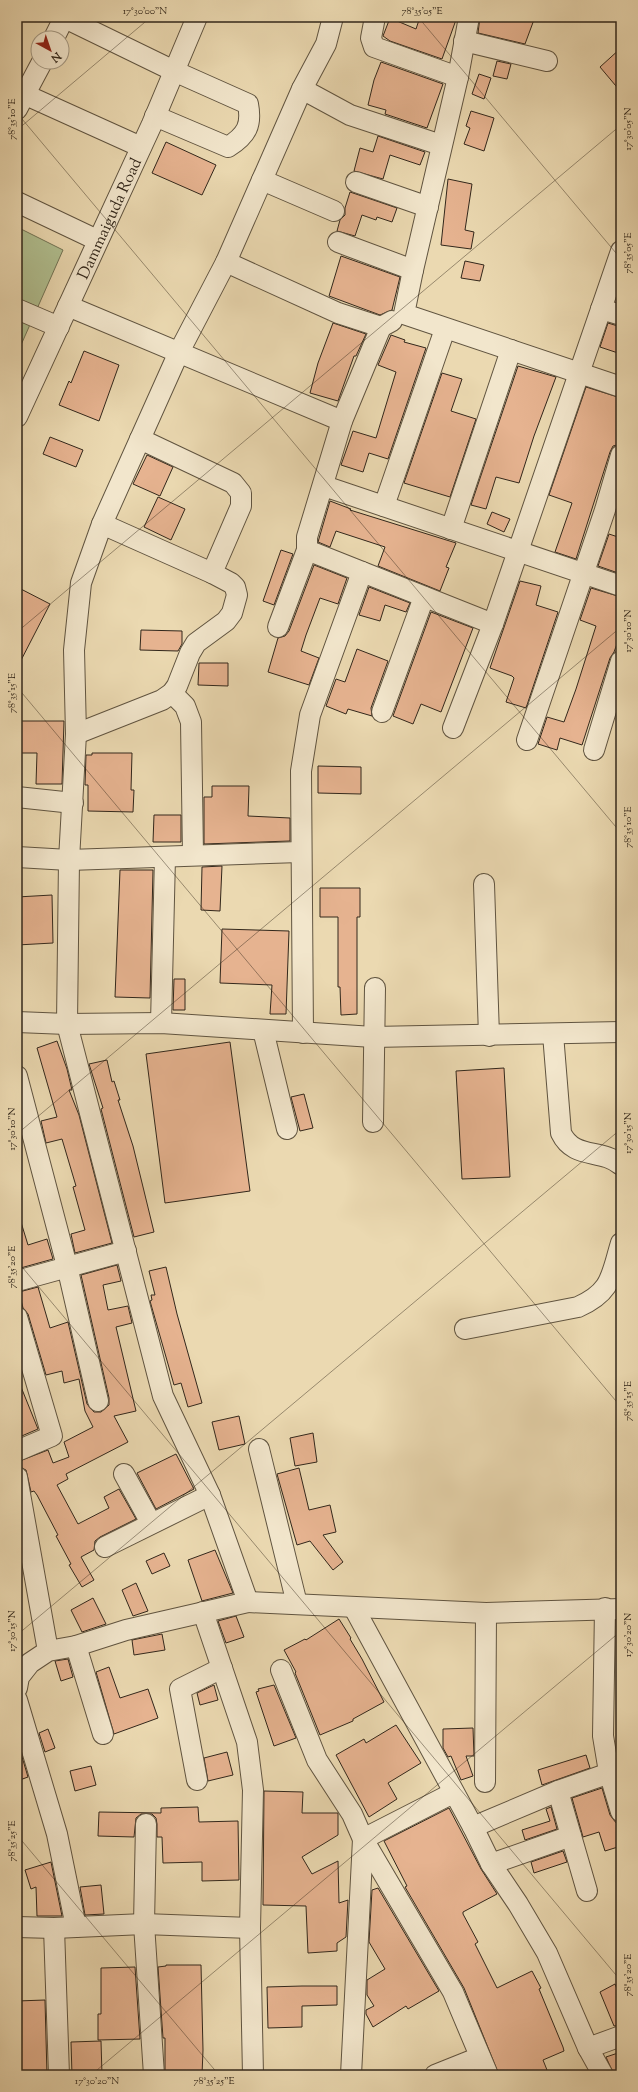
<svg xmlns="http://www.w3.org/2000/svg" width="638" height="2092" viewBox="0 0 638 2092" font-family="'Sorts Mill Goudy',serif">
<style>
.green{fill:#b1c091;stroke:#727456}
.building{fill:#e6b390;stroke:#32271b}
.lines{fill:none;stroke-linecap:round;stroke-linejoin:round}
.minor-casing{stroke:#605440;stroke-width:22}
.minor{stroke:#f2e6cc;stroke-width:20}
.ticks{fill:none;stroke:#32271b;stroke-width:1;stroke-opacity:0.45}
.labels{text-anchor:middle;stroke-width:3;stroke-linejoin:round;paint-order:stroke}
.street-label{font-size:16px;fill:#32271b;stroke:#f2e6cc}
.neatline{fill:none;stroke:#32271b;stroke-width:1.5}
.ticks-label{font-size:10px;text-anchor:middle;fill:#32271b}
</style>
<rect width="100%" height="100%" fill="#ebd9b1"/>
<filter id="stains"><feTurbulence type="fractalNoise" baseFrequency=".005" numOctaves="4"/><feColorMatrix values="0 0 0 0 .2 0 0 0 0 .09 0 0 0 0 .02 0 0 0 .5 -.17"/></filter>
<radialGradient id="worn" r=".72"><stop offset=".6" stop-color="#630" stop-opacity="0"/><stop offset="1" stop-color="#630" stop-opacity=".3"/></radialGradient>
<path class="green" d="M17 227 63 250 17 354Z"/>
<path class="building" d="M420 17H457L442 59 390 41 383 36 390 18 416 29Z
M480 17H535L525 44 478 33Z
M621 48V92L600 67Z
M497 61 511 64 507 79 493 76Z
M381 62 443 84 427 128 385 114 386 110 368 105 374 80Z
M479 74 491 78 484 99 472 94Z
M471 111 494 118 484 151 464 144 470 128 466 126Z
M378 136 425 152 420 165 390 155 383 179 354 171 360 148 373 152Z
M166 142 216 165 202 195 152 173Z
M448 179 472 184 465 230 474 232 471 249 441 245Z
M350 192 397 208 392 222 377 217 376 220 362 215 355 236 337 231 340 220 345 215V208Z
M341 256 400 277 392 310 380 315 329 296Z
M465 261 484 265 480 281 461 278Z
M333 323 366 334 356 356H354L338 401 310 393 318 363Z
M608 323 621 327V354L600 347Z
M391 335 405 340 404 342 426 348 388 459 369 453 363 472 341 465 353 431 376 438 396 372 378 365Z
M84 351 119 365 99 421 59 405 69 381 71 383Z
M518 366 556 377 534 436 519 483 496 477 486 509 471 505Z
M442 373 462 379 451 411 476 419 450 497 404 483Z
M586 387 621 398V444L613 446 610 452 576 559 555 552 572 503 549 495Z
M50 437 83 450 76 467 43 454Z
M147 455 173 467 160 496 133 484Z
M158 497 185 509 171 540 144 527Z
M330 501 351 509 350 510 456 543 446 567 449 568 440 591 378 566 385 547 336 531 330 547 318 542Z
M492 512 510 519 504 532 487 524Z
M609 534 621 538V574L598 566Z
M281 550 293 554 274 605 263 601Z
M314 565 347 578 338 604 320 598 306 635 301 651 319 658 309 685 268 672 278 638 285 636 289 631Z
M520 581 541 586 536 605 558 612 526 708 506 702 514 678 512 676 490 668Z
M17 587 50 604 17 668Z
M369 587 410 603 406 612 385 605 380 621 359 615Z
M591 588 621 597V633L614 652 610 658 582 745 560 738 557 750 538 744 547 717 564 722 576 689 596 626 580 620Z
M431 612 473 628 441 712 421 704 413 724 393 716Z
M141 630 182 631V644L178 651 140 650Z
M357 649 388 661 371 708 372 716 348 709 346 714 326 706 336 679 345 682Z
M199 663H228V686L198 685Z
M17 721H64L62 784H36L37 753H17Z
M92 753H132L131 790H134L133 812 88 811V785H85L86 755H92Z
M318 766 361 767V794L318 793Z
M212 786H249L248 816 290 818V841L204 844V797H212Z
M154 815H181V842H153Z
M222 866 220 911 201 910 202 867Z
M120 870H153L150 998 115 997Z
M320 888H360V917H357V1014L341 1015 340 987H338V917H320Z
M52 895 53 943 17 945V897Z
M222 929 289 931 286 1014H270L272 985 220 983Z
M174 979H185V1010H173Z
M57 1041 67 1069 72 1090H69L79 1115 112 1243 75 1253 71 1234 85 1230 73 1187 76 1186 62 1139 46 1143 41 1121 57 1117 37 1048Z
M230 1042 250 1191 165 1203 146 1054Z
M107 1060 112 1082 114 1081 120 1100H118L133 1146 154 1232 134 1237 101 1109 103 1108 89 1064Z
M504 1068 510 1177 462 1179 456 1071Z
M304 1094 313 1128 300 1131 291 1097Z
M20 1219 28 1245 47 1239 53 1259 17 1269V1220Z
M117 1265 121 1281 103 1285 108 1310 128 1306 132 1323 116 1327 136 1411 114 1416 128 1442 66 1474 68 1479 57 1485 78 1524 109 1508 104 1497 119 1489 136 1519 100 1537 95 1541 94 1550 81 1557 94 1580 82 1587 69 1565 71 1564 56 1536 58 1535 37 1495 34 1491 31 1492 26 1470 17 1466V1462L48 1450 53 1463 69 1457 64 1442 93 1427 85 1411 79 1379 64 1383 62 1371 46 1375 28 1314 23 1308 19 1292 38 1287 50 1328 68 1322 87 1404 94 1412H101L109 1405V1398L81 1275Z
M166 1267 177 1314 202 1403 188 1407 181 1383 174 1385 150 1301 152 1300 151 1295H155L149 1271Z
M17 1377 38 1429 17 1438Z
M239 1416 245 1444 219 1450 212 1422Z
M313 1433 317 1462 295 1466 290 1438Z
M176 1454 194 1489 156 1509 137 1473Z
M299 1468 309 1510 330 1505 336 1532 323 1535 343 1562 333 1570 310 1541 297 1545 277 1474Z
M215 1550 233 1593 202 1601 188 1560Z
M164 1553 170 1566 152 1574 146 1561Z
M136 1583 148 1611 133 1616 122 1590Z
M93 1598 106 1624 82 1632 71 1610Z
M236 1616 244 1637 226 1643 218 1621Z
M339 1619 351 1638 350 1639 362 1659 384 1702 353 1719V1721L320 1735 295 1673 296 1672 284 1650 305 1639 306 1640Z
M162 1634 165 1650 134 1655 132 1640Z
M68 1659 73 1677 61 1681 55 1661Z
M109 1667 120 1698 148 1689 158 1718 114 1734 96 1672Z
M214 1685 218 1700 200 1705 197 1693Z
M274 1685 296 1738 274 1746 256 1692 259 1691 258 1689Z
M396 1725 421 1763 388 1783 397 1799 369 1817 336 1755 364 1739 366 1743Z
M473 1728 474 1756H466L473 1776 461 1780 451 1756 448 1757 443 1748V1729Z
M48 1729 55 1748 45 1752 39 1733Z
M17 1740 28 1777 17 1781Z
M227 1752 233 1775 208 1781 204 1758Z
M586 1755 590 1768 542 1785 538 1770Z
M91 1766 96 1785 75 1791 70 1771Z
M602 1788 610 1815 617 1824 621 1838V1846L605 1851 599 1832 583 1837 572 1798Z
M264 1791 303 1792 302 1813H338V1835L302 1857 312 1874 338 1861 339 1903 348 1900 346 1937 337 1943V1951L308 1953 306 1906 263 1905Z
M198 1807 199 1822 238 1821 239 1880 202 1881V1862L163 1863 162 1837H157V1824L156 1818 152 1814H141L136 1818 134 1837 98 1836 99 1812 161 1813V1808Z
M551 1807 557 1829 525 1840 522 1830 550 1821 546 1809Z
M449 1808 481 1869 497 1894 463 1912V1914L478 1942 475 1944 497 1988 532 1971 541 1988 539 1989 563 2047 564 2051 543 2060 549 2075H499L464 1988 405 1887 407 1886 384 1841Z
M563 1851 567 1862 534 1873 531 1862Z
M51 1862 62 1916H37L36 1887 31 1889 25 1870Z
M101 1885 104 1914 85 1915 80 1887Z
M378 1888 439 1991 408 2009 406 2006 373 2027 366 2014V2010L374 2006 367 1995V1980L385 1969 369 1942 372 1890Z
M166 1965H201L203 2050 202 2075H165V2038H163L158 1967 166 1966Z
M135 1967 140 2039 98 2040V2014H101V1968Z
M615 1984 621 1999V2025L614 2026 600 1992Z
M302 1986H337V2005L302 2006V2027L268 2028 267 1987Z
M45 2000 47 2075H20V2069H17V2001Z
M101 2041 102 2075H72L71 2042Z
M621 2052V2075H614L606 2057Z"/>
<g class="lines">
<g class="minor-casing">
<g id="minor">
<path d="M63 17 174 71 248 104C252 125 247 135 228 147L155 116"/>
<path d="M375 17 371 38 374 47 458 77"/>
<path d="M469 17 458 77 413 270 404 314 621 387"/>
<path d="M54 38 64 18"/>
<path d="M464 41 547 61"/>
<path d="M302 89 350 115 441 145"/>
<path d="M17 91 141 147"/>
<path d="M17 109 42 62"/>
<path d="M262 180 334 211"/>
<path d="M356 182 428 207"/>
<path d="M17 202 97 240"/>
<path d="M338 242 413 270"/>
<path d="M226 262 338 313 381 327 392 321"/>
<path d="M68 306 342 421"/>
<path d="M17 309 59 327"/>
<path d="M601 309 621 315"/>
<path d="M381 327 342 421 307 537V550L493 624"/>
<path id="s1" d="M17 417 152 124 197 17"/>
<path d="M324 486 621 586"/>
<path d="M384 506 445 329"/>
<path d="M102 524 179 352 226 262 302 89 326 44 333 17"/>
<path d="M451 529 511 350"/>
<path d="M278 627 307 550"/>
<path d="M172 693 185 706 191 722 193 855"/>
<path d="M382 712 424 597"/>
<path d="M453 728 493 624 621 251"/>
<path d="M76 734 162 700 172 693 177 686 190 653 196 643 226 621 232 613 237 595 235 587 231 583 212 573 241 506V493L233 483 140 439"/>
<path d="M527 740 605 510 621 455"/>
<path d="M594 750 621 661"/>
<path d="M17 797 73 803"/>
<path d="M17 857 69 860 300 852"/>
<path d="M484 884 489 1036"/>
<path d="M17 1022 67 1024 161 1023 373 1037 621 1032"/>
<path d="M161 1023 165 857"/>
<path d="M263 1030 287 1129"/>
<path d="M303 1033 301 771 310 715 362 572"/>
<path d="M553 1034 561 1133C574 1160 601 1148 621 1165"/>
<path d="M17 1076 67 1266 98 1401"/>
<path d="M373 1122 375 988"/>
<path d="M17 1281 126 1251"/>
<path d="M17 1317 52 1436 17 1451"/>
<path d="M465 1329 578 1307C612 1292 611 1276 621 1243"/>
<path d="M259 1449 297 1604"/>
<path d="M124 1474 151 1523"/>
<path d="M17 1477 48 1651"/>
<path d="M105 1547 210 1495"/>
<path d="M248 1602 486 1613 621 1609"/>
<path d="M354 1608 473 1827 491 1864 518 1904 547 1953 588 2048 603 2075"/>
<path d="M605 1608 603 1736 609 1772 621 1812"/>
<path d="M203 1612 247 1742 253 1790 250 1928 253 2075"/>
<path d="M76 1646 103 1734"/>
<path d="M281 1670 317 1760 352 1814 363 1839 453 1992 488 2075"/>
<path d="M17 1688 19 1677 30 1663 48 1651 76 1646 126 1630 248 1602 210 1495 163 1396 67 1024 69 860 76 734 74 650 81 583 102 524 212 573"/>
<path d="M17 1700 57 1834 76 1927"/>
<path d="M197 1780 180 1689 222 1668"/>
<path d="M485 1782 486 1613"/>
<path d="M558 1791 587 1891"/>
<path d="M146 1824 144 1924 154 2075"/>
<path d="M473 1827 558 1791 621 1769"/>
<path d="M491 1864 571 1836"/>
<path d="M17 1927 54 1928 144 1924 250 1928"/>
<path d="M54 1928 59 2075"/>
<path d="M588 2048 621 2036"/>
<path d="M351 2075 363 1839 453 1793"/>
<path d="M435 2075 480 2057"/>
</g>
</g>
<use href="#minor" class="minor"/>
</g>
<path class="ticks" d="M418 17 621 259M17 113 621 833M17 130 151 17M17 632 621 125M17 687 621 1407M17 1134 621 627M17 1261 621 1981M17 1635 621 1129M17 1835 219 2075M91 2075 621 1631"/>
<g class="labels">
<g class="street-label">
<text dy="6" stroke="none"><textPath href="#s1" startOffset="219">Dammaiguda Road</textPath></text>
</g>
</g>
<rect width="638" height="2092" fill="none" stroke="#ebd9b1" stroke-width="44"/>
<g transform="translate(50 50) rotate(140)"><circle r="19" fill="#f2e6cc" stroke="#a59a85"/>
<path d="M0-3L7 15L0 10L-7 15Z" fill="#8f2418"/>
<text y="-6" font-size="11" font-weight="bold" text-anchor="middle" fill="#32271b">N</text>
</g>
<rect x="22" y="22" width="594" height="2048" class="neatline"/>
<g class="ticks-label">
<text x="145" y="14">17°30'00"N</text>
<text x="422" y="14">78°35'05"E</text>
<text transform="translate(11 119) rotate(-90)" y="4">78°35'10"E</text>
<text transform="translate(627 129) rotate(-90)" y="4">17°30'05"N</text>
<text transform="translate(627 253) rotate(-90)" y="4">78°35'05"E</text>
<text transform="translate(627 631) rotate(-90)" y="4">17°30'10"N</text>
<text transform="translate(11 693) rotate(-90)" y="4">78°35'15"E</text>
<text transform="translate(627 827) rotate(-90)" y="4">78°35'10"E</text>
<text transform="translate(11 1129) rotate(-90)" y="4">17°30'10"N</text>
<text transform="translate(627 1133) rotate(-90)" y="4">17°30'15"N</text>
<text transform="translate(11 1267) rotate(-90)" y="4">78°35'20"E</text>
<text transform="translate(627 1401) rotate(-90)" y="4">78°35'15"E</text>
<text transform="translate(11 1631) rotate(-90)" y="4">17°30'15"N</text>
<text transform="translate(627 1635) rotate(-90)" y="4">17°30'20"N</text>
<text transform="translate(11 1841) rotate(-90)" y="4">78°35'25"E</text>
<text transform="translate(627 1975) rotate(-90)" y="4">78°35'20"E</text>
<text x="97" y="2084">17°30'20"N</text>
<text x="214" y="2084">78°35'25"E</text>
</g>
<rect width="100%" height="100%" filter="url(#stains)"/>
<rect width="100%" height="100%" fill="url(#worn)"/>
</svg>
